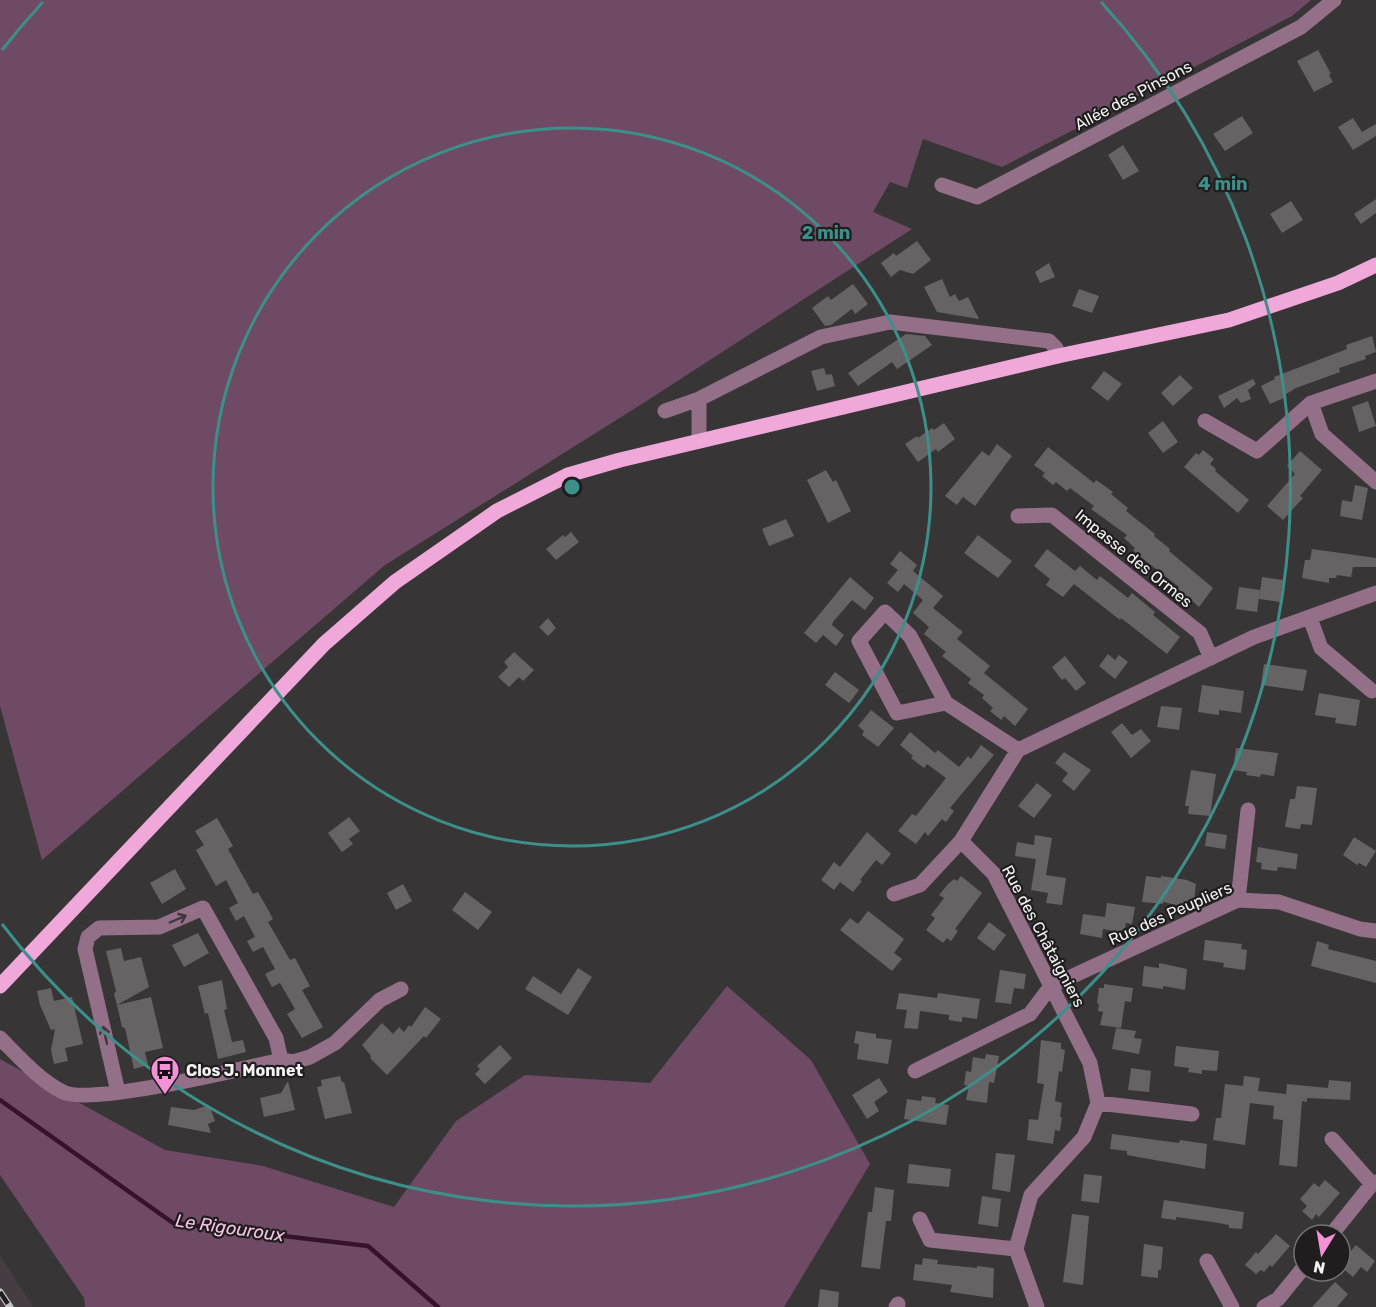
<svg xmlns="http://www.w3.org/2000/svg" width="1376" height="1307" viewBox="0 0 1376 1307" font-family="Rubik,sans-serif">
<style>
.built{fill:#453d42}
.green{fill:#6f4a64}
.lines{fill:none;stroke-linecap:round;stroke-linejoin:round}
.stream{stroke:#35132c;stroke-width:4.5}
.building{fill:#666365}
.minor{stroke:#947088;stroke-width:15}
.major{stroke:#f0a7d9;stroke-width:15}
.rail-casing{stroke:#c2c0c1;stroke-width:7}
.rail{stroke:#1f1d1e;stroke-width:4.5;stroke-dasharray:14;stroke-linecap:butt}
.oneway{stroke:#42363e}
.ring{fill:none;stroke:#3d8f89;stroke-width:3}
.labels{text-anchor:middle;stroke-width:4.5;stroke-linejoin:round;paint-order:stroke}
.street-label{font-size:16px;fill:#f4f2f3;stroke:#1f1d1e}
.poi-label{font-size:16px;font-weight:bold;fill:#f4f2f3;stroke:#1f1d1e;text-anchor:start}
.water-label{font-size:18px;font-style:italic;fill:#f9c3e7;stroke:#1f1d1e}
.centre{fill:#3d8f89;stroke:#1f1d1e;stroke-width:3}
.ring-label{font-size:18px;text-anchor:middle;font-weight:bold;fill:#3d8f89;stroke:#1f1d1e;stroke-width:4.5;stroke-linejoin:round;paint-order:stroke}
</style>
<rect width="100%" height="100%" fill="#383537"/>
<path class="built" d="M0 1255 33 1307H0Z"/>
<path class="green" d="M0 0H1311L1292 16 1002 167 923 139 907 188 890 182 873 212 912 229 645 402 385 565 42 860 0 706Z
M727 986 811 1060 870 1164 784 1307H85L84 1298 0 1175V1059L165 1150 263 1166 394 1207 456 1121 525 1075 650 1083Z"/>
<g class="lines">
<path class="stream" d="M0 1100 173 1223 368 1246 438 1307"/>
</g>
<path class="building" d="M1318 50 1331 74 1329 75 1333 82 1314 92 1297 61Z
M1242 116 1253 133 1225 151 1213 134Z
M1353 118 1362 132 1376 124V136L1353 150 1338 127Z
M1123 145 1139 171 1123 180 1108 155Z
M1376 199V213L1361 224 1354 214Z
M1291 201 1303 220 1282 233 1270 214Z
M917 241 931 260 913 274 900 270 891 277 881 263 894 253 896 256Z
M1049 263 1055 277 1040 283 1035 272Z
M942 279 950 297 955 294 959 301 968 297 979 319 937 312 924 287Z
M853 284 868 304 855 314 852 309 831 325 825 326 812 308 828 296 831 300Z
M1079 289 1099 296 1092 313 1072 306Z
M906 334 925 336 932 345 897 369 892 362 858 386 848 373Z
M1372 336 1376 352 1365 356 1366 359 1339 368 1340 372 1296 388 1283 396 1284 398 1270 404 1261 386 1275 379 1274 377 1347 349 1346 345Z
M824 368 826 375 832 374 835 386 817 391 811 371Z
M1104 371 1122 384 1108 401 1091 388Z
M1180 375 1193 388 1173 406 1161 393Z
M1253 379 1256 384 1248 390 1251 399 1241 403 1237 398 1224 408 1218 396Z
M1368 401 1376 426 1359 432 1352 407Z
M1163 421 1178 442 1163 453 1148 433Z
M944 423 955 439 938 452 936 449 918 462 905 444 917 436 918 438 932 428 934 430Z
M997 444 1012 456 975 506 963 497 957 505 945 496 982 451 989 456Z
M1048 447 1094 483 1096 480 1113 492 1111 494 1128 508 1126 511 1155 534 1154 536 1170 549 1169 551 1213 588 1199 607 1189 598 1188 599 1177 590 1179 587 1138 555 1133 550 1135 548 1124 538 1127 535 1091 509 1094 506 1070 488 1067 491 1056 482 1053 485 1042 476 1045 473 1034 465Z
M1203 450 1214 459 1210 464 1216 469 1215 471 1249 500 1238 513 1184 467 1196 453 1199 455Z
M1300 451 1322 470 1300 496 1303 498 1283 520 1267 506 1295 474 1287 466Z
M826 470 833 482 836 480 851 511 828 523 807 480Z
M1355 485 1368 488 1362 520 1340 516 1342 500 1352 502Z
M786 519 794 536 769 546 762 529Z
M571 532 579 542 556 560 546 549 563 535 565 537Z
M978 535 1012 561 998 578 964 553Z
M1047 549 1075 571 1080 566 1097 580 1100 576 1128 598 1132 593 1155 612 1153 615 1180 637 1167 654 1121 618 1120 620 1074 584 1063 597 1046 585 1050 579 1034 566Z
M1312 549 1376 558V567H1353L1351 577 1337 575 1336 578H1329V583L1302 578 1305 560H1310Z
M900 551 917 565 913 571 943 596 933 608 963 632 957 639 990 666 984 673 1028 709 1015 726 1004 716 1001 720 990 711 993 708 982 698 984 695 968 683 971 679 942 656 946 652 924 634 929 627 913 613 923 600 904 584 898 592 887 583 898 570 890 564Z
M850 577 874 598 865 610 852 600 833 622 832 625 844 635 836 646 823 635 816 643 804 633Z
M1262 577 1283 580 1280 602 1259 599Z
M1239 587 1260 590 1257 612 1236 609Z
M548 618 556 628 548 636 539 627Z
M514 652 534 670 523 681 519 677 509 687 498 677 508 667 504 662Z
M1108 654 1115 660 1119 655 1128 662 1115 679 1099 666Z
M1065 656 1086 683 1076 691 1065 678 1062 680 1052 667Z
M1264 664 1307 670 1303 691 1261 685Z
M835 672 859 690 849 703 825 685Z
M1202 685 1244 691 1241 713 1219 710V715L1198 712Z
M1319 693 1360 700 1356 726 1335 723 1336 718 1315 715Z
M1161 706 1182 708 1179 730 1157 727Z
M871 710 894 728 878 747 862 735 864 731 858 726Z
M1122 723 1132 735 1141 729 1151 741 1131 758 1111 732Z
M910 732 935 753 938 750 959 767 968 756 971 759 981 745 994 755 950 808 954 811 946 822 942 819 928 836 925 832 916 844 898 831 912 814 916 816 946 778 927 764 924 768 911 758 913 756 900 745Z
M1236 748 1278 753 1274 776 1261 774 1260 777 1246 775 1247 772 1233 770Z
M1064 752 1091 770 1074 791 1062 781 1068 773 1055 763Z
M1191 770 1216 774 1210 816 1188 814 1189 806H1185Z
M1037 783 1052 795 1034 818 1018 806Z
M1297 786 1317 788 1312 825 1301 824 1300 829 1285 827 1290 799H1295Z
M349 817 360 831 349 839 353 844 342 852 328 833Z
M217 818 233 846 228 849 253 894 258 892 266 906 273 919 268 922 290 960 295 958 310 986 302 990 323 1027 302 1038 287 1014 295 1009 280 983 272 987 265 974 275 969 263 947 253 952 247 941 255 937 244 916 236 921 229 908 238 903 226 880 216 886 196 850 204 845 195 831Z
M867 832 891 854 882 865 876 860 860 880 862 881 853 892 840 882 834 890 821 880 834 862 840 867Z
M1207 832 1227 835 1225 849 1205 846Z
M1035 835 1052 838 1046 875 1066 878 1062 905 1046 903 1048 893 1031 890 1036 859 1015 856 1017 842 1034 845Z
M1354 837 1376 851 1366 867 1359 863 1357 865 1343 855Z
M1258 847 1298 854 1296 869 1278 867 1277 871 1261 869 1262 863 1256 862Z
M175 869 186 889 162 904 150 883Z
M961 876 982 893 955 929 958 931 951 941 947 938 943 943 926 930 935 918 931 915 944 898 939 895 948 884 954 879 957 881Z
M1146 876 1161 878V876L1187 880 1196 884 1194 902 1186 901 1185 907 1163 902V904L1142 902Z
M403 884 412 901 396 910 387 893Z
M465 892 492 912 478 930 452 910Z
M1107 903 1135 907 1132 924 1126 923 1124 933 1103 929 1102 938 1080 934 1083 914 1105 917Z
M868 911 904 939 894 953 902 959 892 971 840 930 850 918 858 924Z
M989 922 1006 935 994 951 977 938Z
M198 933 209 953 184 967 172 945Z
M1205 940 1242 944 1241 949 1247 950 1245 970 1223 967 1224 963 1203 960Z
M1317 941 1329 945 1328 949 1376 961V983L1311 966Z
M121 948 124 961 141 957 149 987 117 1005 114 994 116 991 106 951Z
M1159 963 1187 969 1185 990 1163 986V989L1142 986 1144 966 1159 968Z
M578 968 592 977 568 1015 525 989 533 976 561 994Z
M1000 970 1026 974 1024 989 1014 988 1011 1004 995 1002Z
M222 980 227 1009 224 1010 232 1042 243 1040 246 1052 218 1059 208 1013 205 1014 198 986Z
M1104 984 1133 988 1131 1002 1125 1001 1121 1028 1100 1025 1103 1012 1098 1011 1099 1004 1097 1003 1099 988H1104Z
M51 988 54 1001 72 997 83 1044 65 1048 68 1061 54 1064 51 1050 55 1029 51 1030 40 1005 37 991Z
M899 993 937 998 938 993 980 999 977 1019 962 1017V1022L954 1021 949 1020V1015L920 1011 918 1029 904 1028 907 1010 896 1009Z
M151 997 163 1048 145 1052 148 1065 134 1069 125 1028 122 1027 117 1005Z
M425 1007 441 1019 426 1038 424 1036 387 1075 370 1058 371 1056 362 1045 382 1023 393 1034 399 1027 404 1032 409 1025 411 1027Z
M1116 1028 1136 1031 1134 1038 1142 1039 1139 1054 1112 1049Z
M856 1031 876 1034V1038L892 1040 888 1064 857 1059 859 1044 854 1043Z
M1041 1040 1061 1043V1049L1065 1050 1062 1072 1059 1071 1055 1101 1062 1103 1060 1117H1062L1060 1131 1055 1130 1053 1144 1027 1140 1029 1119 1038 1120 1044 1084 1037 1083Z
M500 1045 512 1058 485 1084 475 1074 480 1069 477 1066Z
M1176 1046 1219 1051 1217 1071 1202 1070V1074L1188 1072 1189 1068 1174 1066Z
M986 1054 999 1056 994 1083 989 1082 987 1103 966 1100 969 1086 964 1085 966 1071 971 1072 973 1057 985 1059Z
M1131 1068 1151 1071 1149 1092 1128 1090Z
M340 1076 342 1082H344L352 1113 325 1119 317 1087 322 1086 321 1080Z
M1244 1076 1260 1078 1258 1091 1286 1094 1287 1084 1328 1088 1329 1080 1351 1082 1350 1100 1307 1098V1102L1302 1101 1297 1167 1279 1165 1283 1120 1273 1119 1274 1106 1250 1103 1245 1145 1213 1140 1216 1118H1221L1225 1084 1243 1086Z
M879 1078 888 1092 874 1102 879 1111 867 1119 852 1095Z
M288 1081 295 1110 264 1117 260 1098 281 1093Z
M922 1096 936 1098 935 1103 949 1105 946 1125 904 1119 907 1099 921 1101Z
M209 1105 215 1121 208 1124 211 1133 168 1125 171 1107 194 1110Z
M1112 1134 1179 1143 1180 1140 1207 1144 1205 1169 1127 1155V1151L1110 1149Z
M996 1153 1015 1155 1010 1192 992 1189Z
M909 1164 951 1169 949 1187 907 1183Z
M1084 1174 1102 1176 1099 1203 1081 1201Z
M1325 1180 1340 1193 1319 1217 1316 1214 1312 1220 1302 1211 1307 1206 1300 1199 1314 1183 1319 1187Z
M875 1187 894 1190 891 1221H886L880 1269 861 1267 868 1212H872Z
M982 1196 1001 1199 998 1227 978 1224Z
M1164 1200 1244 1212 1242 1229 1229 1228V1225L1213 1222 1176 1217V1220L1161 1218Z
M1072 1214 1089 1216 1083 1285 1063 1282Z
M1276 1234 1290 1246 1272 1267 1270 1265 1264 1272 1261 1270 1256 1274 1245 1265 1256 1252 1258 1254Z
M1144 1244 1163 1247 1161 1270H1158V1278L1141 1276Z
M1356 1245 1375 1261 1367 1272 1361 1267 1353 1277 1340 1266V1264Z
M923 1258 938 1260 937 1264 977 1268V1266L994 1268 993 1298 950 1292 952 1285 913 1280 915 1264 922 1265Z
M1335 1282 1348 1294 1337 1307H1312Z
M820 1289 839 1292 838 1307H818Z"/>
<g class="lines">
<path class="minor" d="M942 185 977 197 1301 27 1334 0
M1311 403 1322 434 1376 482
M665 411 699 399 821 337 890 322 1049 341 1056 348 1058 356
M1205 421 1257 451 1311 403 1376 381
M699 441V399
M1018 516 1052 515 1200 633 1211 658
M1310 618 1321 648 1372 691
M946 703 897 713 859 641 885 612 910 636 946 703 1018 750
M894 894 920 885 961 841
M1238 900 1248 810
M0 1038C19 1057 39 1080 63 1092 89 1106 245 1068 281 1060L293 1062 310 1057 335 1043 380 1000 401 989
M915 1071 1030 1014 1051 986 1238 900 1279 902 1360 929 1376 931
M118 1092 85 949 88 937 99 928 159 927 203 908 276 1038 281 1060
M1098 1103 1192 1114
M1332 1139 1372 1184
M920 1219 930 1240 1016 1249
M1331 1235 1372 1184 1376 1182
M1207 1261 1232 1307
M896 1307 898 1304
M1037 1307 1016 1249 1031 1195 1084 1137 1098 1103 1090 1063 994 874 961 841 1018 750 1254 637 1376 593
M1264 1307 1278 1299 1304 1267"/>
<path class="major" d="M0 986 324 644 395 582 497 511 568 475 620 460 1058 356 1229 320 1338 283 1376 265"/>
<g class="rail-casing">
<path id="rail" d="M0 1292 10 1307"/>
</g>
<use href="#rail" class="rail"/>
</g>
<defs><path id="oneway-shaft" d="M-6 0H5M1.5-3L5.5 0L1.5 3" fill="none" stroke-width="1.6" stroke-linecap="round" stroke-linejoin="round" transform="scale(1.5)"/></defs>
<g class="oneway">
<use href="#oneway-shaft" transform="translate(178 919) rotate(-23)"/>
<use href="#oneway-shaft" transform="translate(105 1035) rotate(-103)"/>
</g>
<g class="ring">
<circle cx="572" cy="487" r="359"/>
<path d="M2 50A718 718 0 0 1 43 2M1101 2A718 718 0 1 1 2 924"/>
</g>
<defs>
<g id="bus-pin" transform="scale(1.5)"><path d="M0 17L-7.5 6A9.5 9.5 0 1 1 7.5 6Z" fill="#f391d6" stroke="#1f1d1e"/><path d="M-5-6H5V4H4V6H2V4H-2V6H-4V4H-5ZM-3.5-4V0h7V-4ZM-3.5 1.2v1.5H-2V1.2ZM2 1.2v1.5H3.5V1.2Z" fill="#111"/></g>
</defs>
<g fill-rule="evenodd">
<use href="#bus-pin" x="165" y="1070"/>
</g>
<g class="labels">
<g class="street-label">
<text transform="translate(1133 95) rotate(-28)" y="6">Allée des Pinsons</text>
<text transform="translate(1134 558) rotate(39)" y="6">Impasse des Ormes</text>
<text transform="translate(1170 913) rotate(-24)" y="6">Rue des Peupliers</text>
<text transform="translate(1044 936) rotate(62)" y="6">Rue des Châtaigniers</text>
</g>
<g class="poi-label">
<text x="186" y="1076">Clos J. Monnet</text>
</g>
<g class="water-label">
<text transform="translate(230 1228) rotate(8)" y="6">Le Rigouroux</text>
</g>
</g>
<circle cx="572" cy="487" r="9" class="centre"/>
<g class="ring-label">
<text x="1223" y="190">4 min</text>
<text x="826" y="239">2 min</text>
</g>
<g transform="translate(1322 1253) rotate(191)"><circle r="28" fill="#1f1d1e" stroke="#747273" stroke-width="1.5"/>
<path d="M0-4.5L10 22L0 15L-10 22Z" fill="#f391d6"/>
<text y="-9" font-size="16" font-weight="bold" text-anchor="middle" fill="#f4f2f3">N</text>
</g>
</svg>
